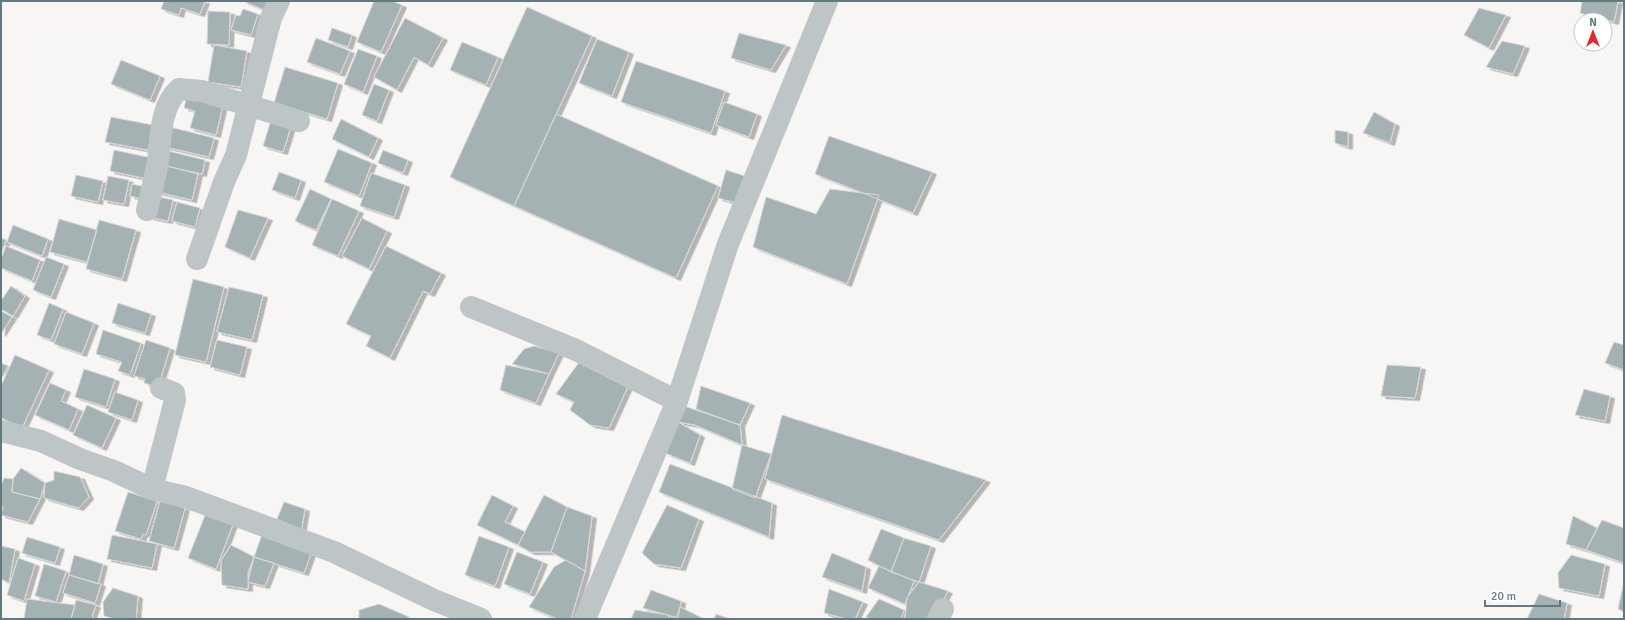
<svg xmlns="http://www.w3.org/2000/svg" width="1625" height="620" viewBox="0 0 1625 620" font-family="Signika,sans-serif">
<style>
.building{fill:#a5b2b4;stroke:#d9d8d7;filter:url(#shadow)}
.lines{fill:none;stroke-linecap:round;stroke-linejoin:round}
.street{stroke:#bec5c7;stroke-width:22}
</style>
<defs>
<filter id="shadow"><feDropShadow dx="4.5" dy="2.5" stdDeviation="0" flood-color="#0004"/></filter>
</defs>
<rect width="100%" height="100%" fill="#f7f6f4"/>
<path class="building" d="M164 1H205L200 14 181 8 179 15 161 9Z
M243 1H274L269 12Z
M374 1H392L402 5 381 52 357 42Z
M1582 1H1618L1614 22 1580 13Z
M527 7 592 36 514 206 450 177Z
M1479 8 1506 15 1489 48 1464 35Z
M243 9 258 14 251 35 231 30 236 15 240 16Z
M208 11 230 12 229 45 207 44Z
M405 18 443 38 428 65 414 57 397 90 374 77Z
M332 28 352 35 348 47 328 40Z
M739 33 786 45 771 70 731 58Z
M316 38 350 51 340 74 307 62Z
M597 39 629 52 612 96 579 83Z
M1502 41 1525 46 1513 74 1486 67Z
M462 42 498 57 486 85 450 70Z
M214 45 247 51 241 87 208 82Z
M358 49 377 56 363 92 344 84Z
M121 60 160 76 150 100 111 84Z
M636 61 725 91 711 133 621 102Z
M285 67 338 83 327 119 274 103Z
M374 84 389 90 377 121 362 115Z
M188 91 224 100 216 135 190 128 195 111 184 108Z
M724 102 757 114 749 137 716 125Z
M1374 112 1395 124 1390 143 1363 133Z
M556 114 718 186 676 278 514 206Z
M111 117 153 125 148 150 105 142Z
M272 117 292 123 283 152 263 146Z
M341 119 378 138 369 157 332 139Z
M170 127 214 138 209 157 166 147Z
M1335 130 1348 132V147L1335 143Z
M829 136 932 172 913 213 815 174Z
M338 149 372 163 359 196 324 182Z
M114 150 152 158 148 179 110 171Z
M164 150 205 160 202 174 161 165Z
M383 150 408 160 403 173 378 163Z
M163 165 198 174 192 200 157 192Z
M726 170 748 177 740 204 718 198Z
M279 172 301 180 295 198 272 190Z
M371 173 405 185 394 217 360 206Z
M76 175 103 181 98 202 71 196Z
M108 176 129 180 124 204 103 200Z
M132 184 150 188 147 200 130 196Z
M310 189 331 199 316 230 295 221Z
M830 189 879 195 847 284 753 247 766 197 816 214Z
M154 196 173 200 168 221 149 217Z
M332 199 359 211 338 256 312 245Z
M177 202 200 208 195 227 172 221Z
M238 210 268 218 250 258 225 247Z
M362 218 387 231 369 269 342 256Z
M59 219 97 230 87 262 50 252Z
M99 220 136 230 122 279 86 269Z
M13 225 48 239 42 256 7 242Z
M1 238 6 240 1 254Z
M6 246 40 260 32 281 1 268V259Z
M386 246 441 273 430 294 423 291 390 358 366 346 371 336 346 324Z
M46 257 64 264 51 297 33 290Z
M193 279 224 287 206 362 175 355Z
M11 286 25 296 13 316 1 309V301Z
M229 287 263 295 252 340 217 332Z
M49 303 63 309 51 340 37 335Z
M118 303 151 314 145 333 112 323Z
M1 311 12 317 1 334Z
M66 312 94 323 82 354 54 344Z
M103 330 141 343 130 375 118 371 122 362 96 354Z
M146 340 170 348 158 387 144 383 145 379 134 376Z
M217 340 247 347 240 375 210 367Z
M1614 342 1624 345V370L1605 363Z
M534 346 559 353 549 374 512 364 524 349Z
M15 355 49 370 22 428 1 418V386Z
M580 361 630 382 609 428 590 425 570 410 574 402 556 394Z
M1 363 8 366 1 380Z
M506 365 549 374 536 403 500 390Z
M1387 365 1421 367 1415 398 1381 396Z
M84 369 115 379 106 407 75 397Z
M50 383 66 390 61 401 78 409 69 430 35 415Z
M701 386 750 403 740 425 696 409Z
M1584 389 1610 396 1605 421 1575 415Z
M115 392 138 400 132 420 108 412Z
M87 405 116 418 102 448 73 435Z
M684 406 740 425 742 445 695 425 678 422Z
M782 415 986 480 939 540 765 479Z
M678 422 700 435 690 463 665 453Z
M742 445 771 454 755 498 732 489Z
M670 464 772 503 769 537 659 492Z
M21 468 45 483 40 499 12 492 13 479Z
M54 471 80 477 89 497 79 508 44 498 45 483 54 480Z
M4 478 13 479 12 492 40 499 28 522 1 515 3 507 1 506V486Z
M128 492 157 501 146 535 143 534 141 539 115 531Z
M492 495 513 506 505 522 525 532 518 545 477 525Z
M544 495 567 507 551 552H530L518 545Z
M160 501 185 508 174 548 149 541Z
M284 502 305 509 301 532 277 519Z
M667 505 699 519 681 568 654 564 642 553Z
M567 507 592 516 585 571 551 552Z
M206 513 233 524 216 569 188 558Z
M1573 516 1597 528 1586 550 1566 544Z
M1602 520 1624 528V563L1586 550Z
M881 529 904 538 891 572 868 560Z
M263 532 313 548 304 573 254 557Z
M112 535 157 544 152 568 107 559Z
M479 536 509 547 495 586 465 575Z
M27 537 60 547 55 563 22 553Z
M904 538 931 546 919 582 891 572Z
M231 545 254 557 248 572V589L222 585 221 561Z
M1 546 15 549 9 583 1 579Z
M517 552 543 562 530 594 504 584Z
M832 553 866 567 862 591 822 577Z
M74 555 103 564 98 584 69 575Z
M1571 555 1605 564 1599 596 1559 588 1558 573Z
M254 557 274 563 265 586 248 582Z
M18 558 35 564 24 601 7 595Z
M566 560 585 571 571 619H558L529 607 554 567Z
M44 564 66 571 56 602 35 596Z
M879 566 914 581 905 604 868 588Z
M69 575 101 584 95 603 63 593Z
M919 582 948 591 933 619H905L907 598Z
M1623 586 1624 587V612L1618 609Z
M113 588 138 596 136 619H115L104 616 103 602Z
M829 589 863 602 855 619H847L824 613Z
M651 590 681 601 678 618 643 608Z
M1539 594 1567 603 1564 619H1527Z
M27 599 75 605 71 619H24Z
M879 599 904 610 901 619H871L866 617Z
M76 600 96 605 92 616 95 619H71Z
M379 604 409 617 408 619H359V610Z
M680 607 704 619H676Z
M635 610 669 615 668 619H631Z
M716 614 730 619H714Z"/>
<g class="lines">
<path class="street" d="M147 210C151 194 155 177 158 161 161 137 160 107 179 89L202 91 299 121
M197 259 224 182 236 155 271 18 279 1
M471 307 576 350 677 401
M1 431 41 441 80 459 114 471 152 489 186 497 334 552 434 600 481 619
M152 489 175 400 174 393 161 388
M585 619 677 401 728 244 827 1
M938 619 943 609"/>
</g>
<rect width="1625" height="620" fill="none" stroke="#627a7f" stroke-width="4"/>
<g transform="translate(1593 32)"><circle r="19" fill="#ffffff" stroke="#c0cacc"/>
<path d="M0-3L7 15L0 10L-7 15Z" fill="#e42831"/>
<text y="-6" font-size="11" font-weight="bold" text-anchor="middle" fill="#627a7f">N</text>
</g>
<path d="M1485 600v6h75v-6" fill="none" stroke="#627a7f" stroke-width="2"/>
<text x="1491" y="600" font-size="12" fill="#627a7f" stroke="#ffffff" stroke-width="3" paint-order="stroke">20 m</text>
</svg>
